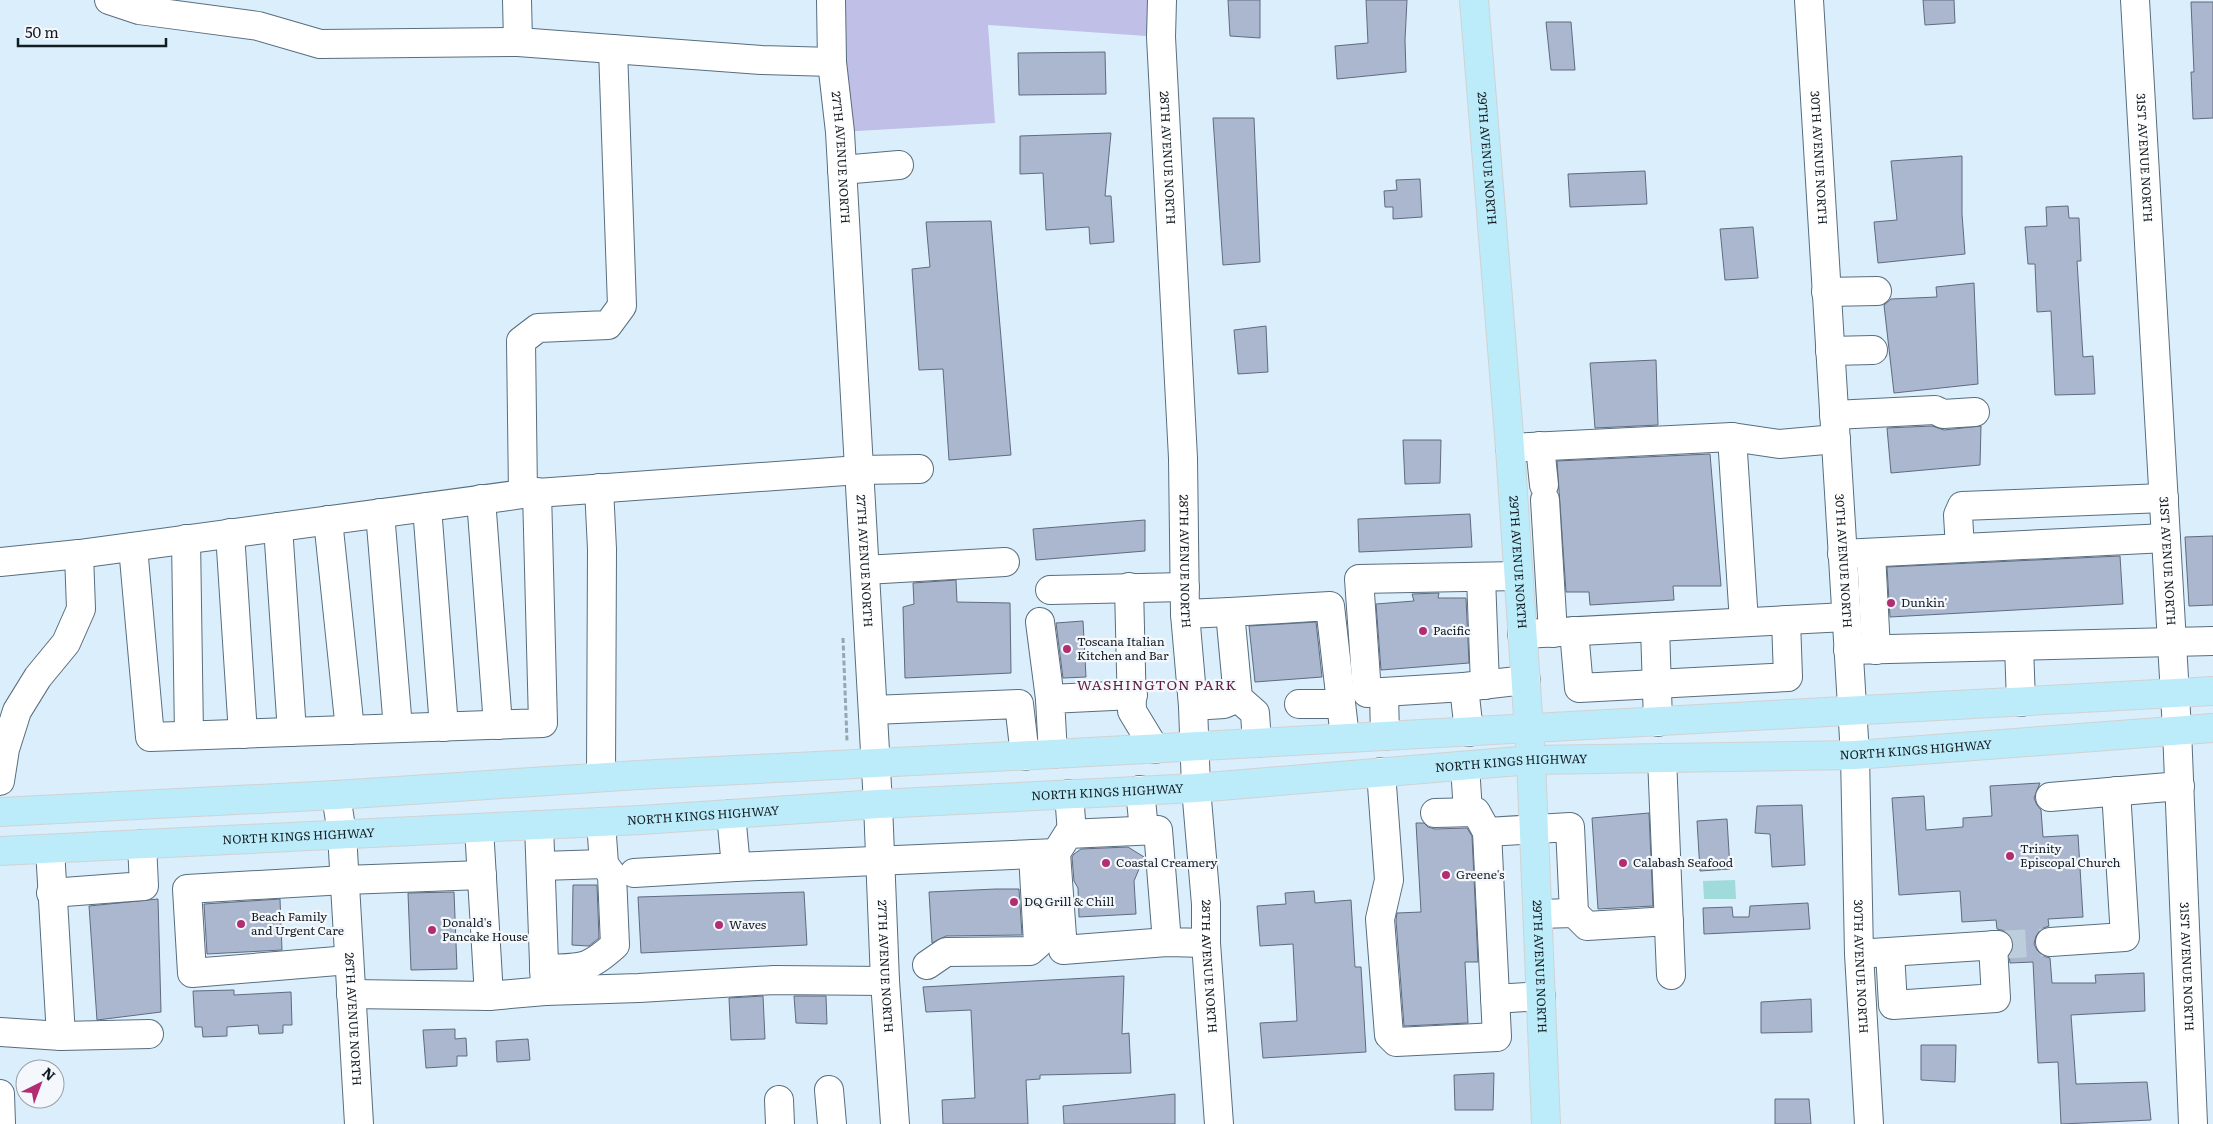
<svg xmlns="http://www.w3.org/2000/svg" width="2213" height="1124" viewBox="0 0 2213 1124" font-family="Literata,serif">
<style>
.green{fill:#c0bfe8}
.water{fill:#a0dbdb}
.building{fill:#abb7ce;stroke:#606b80}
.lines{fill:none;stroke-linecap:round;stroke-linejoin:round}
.minor-tunnel{stroke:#bccedb;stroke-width:28;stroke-dasharray:28 14;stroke-linecap:butt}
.minor-casing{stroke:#586e7e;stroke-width:30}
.major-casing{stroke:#d0d2d3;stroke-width:30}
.path{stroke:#96a6b1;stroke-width:3;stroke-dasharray:5 2.5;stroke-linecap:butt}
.minor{stroke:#fff;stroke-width:28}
.major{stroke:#bcecfa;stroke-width:28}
.poi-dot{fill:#b22d72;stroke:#f4f8fc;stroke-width:2}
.labels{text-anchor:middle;stroke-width:4.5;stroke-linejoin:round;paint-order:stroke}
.street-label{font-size:12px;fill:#131c22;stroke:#f4f8fc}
.poi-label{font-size:12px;fill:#131c22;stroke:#f4f8fc;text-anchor:start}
.neighbourhood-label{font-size:14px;letter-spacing:1px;fill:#5f1e3d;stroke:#f4f8fc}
</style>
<rect width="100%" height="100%" fill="#daeefc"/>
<path class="green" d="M831 0H1162L1161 37 988 25 995 123 840 132Z"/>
<path class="water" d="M1735 880 1736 899H1704L1703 881Z"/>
<path class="building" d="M1228 0H1260V38L1230 36Z
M1366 0H1407L1405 40 1406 72 1337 79 1335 46 1368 43Z
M1923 0H1954L1955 23 1925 25Z
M2191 2H2213V118L2193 119 2191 72H2194Z
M1546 22H1571L1575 70H1551Z
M1105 52 1106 94 1019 95 1018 53Z
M1213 118H1254L1260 262 1223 265Z
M1111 133 1105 196H1111L1114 242 1090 244 1089 227 1046 230 1043 173 1020 174V136Z
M1962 156V214L1965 254 1878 263 1874 222 1897 220 1891 161Z
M1645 171 1647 204 1570 207 1568 174Z
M1420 179 1422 217 1393 219V207H1385L1384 191 1397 190 1396 180Z
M2068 206 2069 218H2079L2081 261H2077L2083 357 2093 356 2095 394 2055 395 2051 311 2037 312 2035 264H2028L2025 227 2047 226 2046 207Z
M991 221 1011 455 949 460 943 369 919 370 912 269 930 267 926 222Z
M1753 227 1758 278 1725 280 1720 229Z
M1974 283 1978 384 1894 393 1884 305 1891 299 1937 297 1936 287Z
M1266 326 1268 372 1238 374 1234 330Z
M1656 360 1658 425 1595 428 1590 363Z
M1932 426 1944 430 1981 426 1980 465 1891 473 1887 428Z
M1403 440H1441L1440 483 1405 484Z
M1710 454 1721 586H1673L1674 600 1590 605 1589 592H1566L1557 461Z
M1470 514 1472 547 1359 552 1358 519Z
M1145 520V551L1036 560 1033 529Z
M2213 536V605L2189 606 2185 537Z
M2120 556 2123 604 1890 617 1887 567Z
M956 580 957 602 1010 603 1011 673 905 678 903 607 914 604 913 583Z
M1439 593 1438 598H1466L1469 663 1381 670 1376 604 1414 601 1412 594Z
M1083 621 1086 677 1063 678 1056 623Z
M1316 622 1322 677 1255 682 1249 626Z
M2040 783 2034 798 2037 805 2041 810 2043 837 2078 835 2083 917 2048 919 2049 926 2041 929 2036 936 2034 944 2037 950 2043 956 2050 958 2052 983H2096L2095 975 2144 973 2145 1011 2071 1015 2076 1084 2147 1082 2151 1120 2061 1124 2058 1062 2038 1063 2033 962 2010 963 2009 955 2014 944 2011 936 2005 931 1997 929 1996 920 1962 922 1960 891 1899 895 1892 798 1924 796 1926 830 1963 827V818L1992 816 1990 786Z
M1802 805 1805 865 1772 867 1770 834 1755 833 1757 806Z
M1649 813 1653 906 1598 909 1592 818Z
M1727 819 1730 869 1700 871 1697 821Z
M1416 823H1424L1428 827 1435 829 1467 828 1472 836 1478 962H1465L1468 1023 1404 1026 1396 920 1397 913 1421 912Z
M1128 847 1144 857 1134 881 1136 914 1079 917 1078 888 1074 881 1072 857 1074 854 1081 849Z
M573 885H597L599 938 589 946 572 945Z
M996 889H1019L1022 935 946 936 932 943 929 892Z
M1314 891 1315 903 1351 900 1355 967H1361L1366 1052 1263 1058 1260 1023 1297 1021 1293 944 1260 946 1257 906 1286 904 1285 893Z
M454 892 457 969 411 970 408 893Z
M804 892 807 945 641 953 638 897Z
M158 899 161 1012 97 1020 89 906Z
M280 899 282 950 207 954 204 904Z
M1808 903 1810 929 1704 934 1703 908 1732 907 1733 917H1749L1750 906Z
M1124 976 1122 1034 1129 1033 1131 1073 1040 1075V1079L1026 1080 1028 1124H943L942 1100 975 1098 971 1010 926 1012 923 987Z
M234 990V995L291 992 292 1025H283V1033L259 1034 258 1025 227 1027V1036L203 1037 202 1027H195L193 991Z
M763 996 765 1039 731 1040 729 998Z
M794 996H826L827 1024 796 1023Z
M1811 999 1812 1032 1761 1033V1002Z
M455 1029V1039L466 1038 467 1056H457V1066L426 1068 423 1030Z
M528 1039 530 1060 497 1062 496 1041Z
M1921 1045H1956L1955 1082 1921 1080Z
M1494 1073 1493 1110H1455L1454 1075Z
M1175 1094V1124H1064L1063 1106Z
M1775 1099H1809L1811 1124H1775Z"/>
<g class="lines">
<path class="minor-tunnel" d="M1998 945 2050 942"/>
<g class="minor-casing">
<g id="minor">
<path d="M109 0 139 10 258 26 320 44 518 42 761 60 832 62"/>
<path d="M517 0 518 42"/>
<path id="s1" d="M831 0 832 62 840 132 878 804 885 981 895 1124"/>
<path id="s2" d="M1162 0 1161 37 1183 458 1185 614 1193 706 1196 788 1206 904V943L1219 1124"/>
<path id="s3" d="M1809 0 1855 755 1859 954 1869 1124"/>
<path id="s4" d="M2135 0 2177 730 2193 1124"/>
<path d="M842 170 899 165"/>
<path d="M1826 292 1877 291"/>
<path d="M1830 351 1873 350"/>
<path d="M1834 415 1935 410 1943 414 1975 412"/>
<path d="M1732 437 1744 622"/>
<path d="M1540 446 1544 485"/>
<path d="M1510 448 1732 437 1779 444 1836 439"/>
<path d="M599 488 602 549 601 777"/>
<path d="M523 494 521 341 538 328 608 325 622 306 613 49"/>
<path d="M481 499 498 725"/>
<path d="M1545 500 1553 633"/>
<path d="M427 507 444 727"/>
<path d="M380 513 398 728"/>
<path d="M328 520 350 730"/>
<path d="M278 527 292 732"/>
<path d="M230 533 243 734"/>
<path d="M186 539 189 735"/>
<path d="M133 547 150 737 543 723 537 492"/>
<path d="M1960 548 1958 515 1962 506 2164 498"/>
<path d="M1871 553 1876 650"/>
<path d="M1842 554 2166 538"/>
<path d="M0 562 79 554 523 494 859 470 919 469"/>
<path d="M865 570 1005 562"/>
<path d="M1518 576 1359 579 1367 693 1464 687 1526 680"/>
<path d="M1481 577 1485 685"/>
<path d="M1129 587 1132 711 1155 749"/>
<path d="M1050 590 1185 587"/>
<path d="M1185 614 1230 612"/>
<path d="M1040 622 1050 699"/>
<path d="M1655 627 1658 722"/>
<path d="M1574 631 1579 688 1788 677 1786 620"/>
<path d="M1522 634 1846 617"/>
<path d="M2019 646 2021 702"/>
<path d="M1848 650 2213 641"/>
<path d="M1464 687 1469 732"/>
<path d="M1384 693 1385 736"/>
<path d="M1299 704H1341"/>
<path d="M1193 706 1224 704 1238 698"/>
<path d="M873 710 1019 704 1025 756"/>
<path d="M1257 743 1255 713 1238 698 1230 612 1330 606 1345 738"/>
<path d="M1053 754 1050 699 1133 695"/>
<path d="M1662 758 1671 975"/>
<path d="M1465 766 1468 812"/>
<path d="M1381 772 1389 880 1380 919 1389 1035 1396 1042 1497 1037 1487 832 1476 812 1435 813"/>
<path d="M0 781 5 749 17 711 38 677 66 643 81 609 79 554"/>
<path d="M1140 790 1144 830"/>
<path d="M1069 794 1072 833"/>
<path id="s5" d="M336 795 342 834 359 1124"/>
<path d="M2050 797 2180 786"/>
<path d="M1487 832 1570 827 1574 913"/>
<path d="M50 849 61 1036"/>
<path d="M541 866 604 864"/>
<path d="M736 867 1056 853"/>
<path d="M634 873 736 867 731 814"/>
<path d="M51 893 144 886 142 844"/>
<path d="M1538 914 1574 913 1587 926 1669 921"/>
<path d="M1167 942 1158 830 1068 834 1056 853 1063 950 1167 942 1206 943"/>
<path d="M2050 942 2125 937 2116 791"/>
<path d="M1890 952 1893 1005 1996 998 1993 945"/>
<path d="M1872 953 1998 945"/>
<path d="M349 960 192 973 187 889 345 880 482 875"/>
<path d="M927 965 946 952 1030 951 1038 944 1033 854"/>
<path d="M544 969C582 967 586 971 615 945L612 875 604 864 601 822"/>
<path d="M545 991 639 988 774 980 885 981"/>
<path d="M351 994 489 996 479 828"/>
<path d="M489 996 545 991 539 825"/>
<path d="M1495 999 1541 996"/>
<path d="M0 1032 61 1036 149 1034"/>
<path d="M829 1090 832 1124"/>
<path d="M0 1094 1 1124"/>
<path d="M779 1100 780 1124"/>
</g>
</g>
<g class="major-casing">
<g id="major">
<path id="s6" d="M1474 0 1510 448 1531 760 1546 1124"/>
<path d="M0 812 336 795 638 775 1053 754 2213 691"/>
<path id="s7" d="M0 851 641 820 878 804 1196 788 1531 760 1855 755 2213 728"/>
</g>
</g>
<path class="path" d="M843 638 847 741"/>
<use href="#minor" class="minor"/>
<use href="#major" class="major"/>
</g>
<g class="poi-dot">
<circle cx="1891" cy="603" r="5"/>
<circle cx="1423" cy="631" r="5"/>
<circle cx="1067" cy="649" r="5"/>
<circle cx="2010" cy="856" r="5"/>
<circle cx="1106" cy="863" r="5"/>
<circle cx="1623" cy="863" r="5"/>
<circle cx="1446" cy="875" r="5"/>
<circle cx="1014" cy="902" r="5"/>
<circle cx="241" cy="924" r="5"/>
<circle cx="719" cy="925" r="5"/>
<circle cx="432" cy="930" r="5"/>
</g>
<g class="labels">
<g class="street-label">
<text dy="4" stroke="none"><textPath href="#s1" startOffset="158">27TH AVENUE NORTH</textPath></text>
<text dy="4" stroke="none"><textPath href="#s2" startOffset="158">28TH AVENUE NORTH</textPath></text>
<text dy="4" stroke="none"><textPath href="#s6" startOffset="159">29TH AVENUE NORTH</textPath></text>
<text dy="4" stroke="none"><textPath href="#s3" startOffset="158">30TH AVENUE NORTH</textPath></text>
<text dy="4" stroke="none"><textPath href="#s4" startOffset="158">31ST AVENUE NORTH</textPath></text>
<text dy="4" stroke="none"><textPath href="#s1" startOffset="562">27TH AVENUE NORTH</textPath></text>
<text dy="4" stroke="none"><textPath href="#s2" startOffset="562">28TH AVENUE NORTH</textPath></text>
<text dy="4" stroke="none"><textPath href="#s6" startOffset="564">29TH AVENUE NORTH</textPath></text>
<text dy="4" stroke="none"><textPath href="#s3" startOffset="562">30TH AVENUE NORTH</textPath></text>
<text dy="4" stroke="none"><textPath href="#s4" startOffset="562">31ST AVENUE NORTH</textPath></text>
<text dy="4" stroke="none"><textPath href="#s7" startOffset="1919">NORTH KINGS HIGHWAY</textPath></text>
<text dy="4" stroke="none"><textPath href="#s7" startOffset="1514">NORTH KINGS HIGHWAY</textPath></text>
<text dy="4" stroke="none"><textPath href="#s7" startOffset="1109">NORTH KINGS HIGHWAY</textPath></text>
<text dy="4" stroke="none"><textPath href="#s7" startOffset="704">NORTH KINGS HIGHWAY</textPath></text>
<text dy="4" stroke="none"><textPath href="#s7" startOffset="299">NORTH KINGS HIGHWAY</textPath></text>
<text dy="4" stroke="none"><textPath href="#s1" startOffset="968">27TH AVENUE NORTH</textPath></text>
<text dy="4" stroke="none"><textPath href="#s2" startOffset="968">28TH AVENUE NORTH</textPath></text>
<text dy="4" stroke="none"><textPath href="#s6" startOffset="969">29TH AVENUE NORTH</textPath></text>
<text dy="4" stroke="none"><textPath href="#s3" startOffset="968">30TH AVENUE NORTH</textPath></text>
<text dy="4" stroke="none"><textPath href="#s4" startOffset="968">31ST AVENUE NORTH</textPath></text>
<text dy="4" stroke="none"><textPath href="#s5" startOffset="225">26TH AVENUE NORTH</textPath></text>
</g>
<g class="poi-label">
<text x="1901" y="607">Dunkin'</text>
<text x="1433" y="635">Pacific</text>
<text x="1077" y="646">Toscana Italian<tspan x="1077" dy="14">Kitchen and Bar</tspan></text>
<text x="2020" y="853">Trinity<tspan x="2020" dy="14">Episcopal Church</tspan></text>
<text x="1116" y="867">Coastal Creamery</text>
<text x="1633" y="867">Calabash Seafood</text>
<text x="1456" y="879">Greene's</text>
<text x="1024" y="906">DQ Grill &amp; Chill</text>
<text x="251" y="921">Beach Family<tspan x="251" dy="14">and Urgent Care</tspan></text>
<text x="442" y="927">Donald's<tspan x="442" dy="14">Pancake House</tspan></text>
<text x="729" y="929">Waves</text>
</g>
<g class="neighbourhood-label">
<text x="1157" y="690">WASHINGTON PARK</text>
</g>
</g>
<g transform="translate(40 1084) rotate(42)"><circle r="24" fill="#f4f8fc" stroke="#9aa0a5"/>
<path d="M0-4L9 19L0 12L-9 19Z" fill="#b22d72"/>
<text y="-8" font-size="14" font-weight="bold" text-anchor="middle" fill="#131c22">N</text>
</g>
<path d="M18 38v8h148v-8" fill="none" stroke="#131c22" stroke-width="2.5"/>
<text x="25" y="38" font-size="15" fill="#131c22" stroke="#f4f8fc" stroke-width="4" paint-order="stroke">50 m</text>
</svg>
